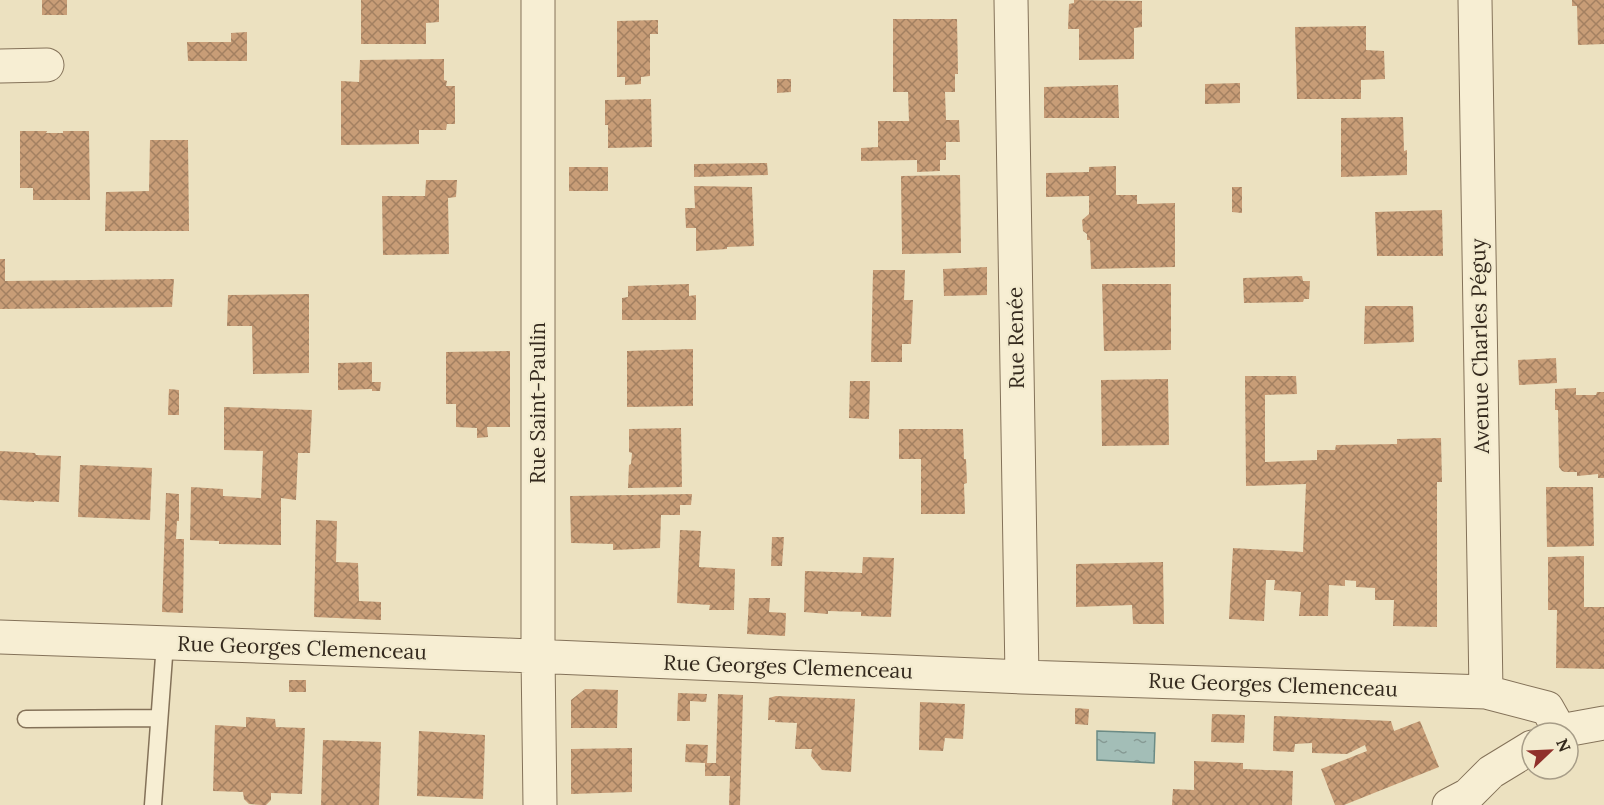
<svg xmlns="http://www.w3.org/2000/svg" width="1604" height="805" viewBox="0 0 1604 805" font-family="Lora,serif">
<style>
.water{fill:url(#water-ripples);stroke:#6b8b85;stroke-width:1.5}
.building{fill:url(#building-cross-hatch)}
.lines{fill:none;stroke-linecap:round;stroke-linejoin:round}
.lane-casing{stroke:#847259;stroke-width:19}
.street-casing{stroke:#847259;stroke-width:35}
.lane{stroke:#f7eed3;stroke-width:16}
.street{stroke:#f7eed3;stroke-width:33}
.labels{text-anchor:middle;stroke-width:4.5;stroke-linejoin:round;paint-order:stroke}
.street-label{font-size:21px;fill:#34291d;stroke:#f3ebcf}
</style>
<defs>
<pattern id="water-ripples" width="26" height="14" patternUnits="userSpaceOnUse" patternTransform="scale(1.5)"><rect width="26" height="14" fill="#a3beb7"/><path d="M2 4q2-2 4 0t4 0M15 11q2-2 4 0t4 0" fill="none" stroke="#869a94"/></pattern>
<pattern id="building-cross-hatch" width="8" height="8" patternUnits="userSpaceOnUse" patternTransform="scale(1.5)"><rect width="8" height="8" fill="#c89d77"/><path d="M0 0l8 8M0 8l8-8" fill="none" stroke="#a38061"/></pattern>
</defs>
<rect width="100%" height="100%" fill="#ece1c0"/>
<path class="water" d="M1097 731 1155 733 1154 763 1097 760Z"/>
<path class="building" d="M42 0H67V15H42Z
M361 0H439V22L426 23V44H361Z
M1074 0 1142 1V27L1134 28V59L1079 60V29H1068L1069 4 1074 3Z
M1572 0H1604V44L1578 45 1577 6H1572Z
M893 19H957L958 74H955V92H945L946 120H959L960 142H946V160H940V171L917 172V160L861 161V148L878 147V121H909L908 92H893Z
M658 20V34H650V76L641 77V84L625 85V77H617V21Z
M1366 26V50L1384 51 1385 79 1361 80V99H1297L1295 27Z
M247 32V61H188L187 42H231V33Z
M444 59V80L447 81 446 86H455V124H447L446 130H419V144L341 145V81L359 82 360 60Z
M777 79H791V92L777 93Z
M1240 83V103L1205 104V84Z
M1118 85 1119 118H1044V87Z
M651 99 652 147 608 148V125H605V100Z
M1403 117 1404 151 1407 150V175L1341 177V118Z
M20 131H47L46 133H63V131H89L90 200H33V188H20Z
M150 140H188L189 231H105L106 192 149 191Z
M767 163 768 175 694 177V164Z
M1116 166V195H1137V204L1175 203V267L1091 269 1090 240H1087V234L1083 231 1082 220 1089 214V196L1046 197V173L1089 172V167Z
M569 167H608V191H569Z
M960 175 961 253 902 254 901 176Z
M426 180H457L456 197 448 198 449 254 383 255 382 196H425Z
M694 186 752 187 754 246 727 247V249L696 251V228H686L685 208H695Z
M1232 187H1242V213L1232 212Z
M1442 210 1443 256H1377L1375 212Z
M0 259H5V281L174 279 172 307 0 309Z
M987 267V295L944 296 943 269Z
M873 270H905L904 300H913L911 344H902V362H871Z
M1302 276 1303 281H1310L1309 299H1304L1303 302 1244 303 1243 278Z
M689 284V296L696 295V320H622V298L628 297V286Z
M1102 284H1171V350L1104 351Z
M309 294V373L253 374 252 326H227L228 295Z
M1365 306H1413L1414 342 1364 344Z
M693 349V406L627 407V351Z
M510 351V427H487L488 437 477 438V428L456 427V404H446V352Z
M1556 358 1557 383 1519 385 1518 360Z
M372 362V382H381L380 391H372V389L338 390V363Z
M1245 376H1296L1297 394 1265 395V462L1317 460V450H1335L1336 445 1397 444V439L1441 438 1442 482H1437V627L1393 626 1394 600H1375V588L1356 587V581L1345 580V586L1329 585 1328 616H1299L1301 592 1274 590 1275 580H1266L1264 621 1229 619 1233 548 1303 552 1306 484 1246 486Z
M1168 379 1169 445 1102 446 1101 380Z
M850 381H870L869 419 849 418Z
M1576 388V395H1596L1597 392H1604V478H1598V474L1577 476V472H1565L1562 471 1559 467 1558 410H1555V389Z
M169 389 179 390V415H168Z
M224 407 312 410 310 453H298L296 500 281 498V545L219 544V541L190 540 191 487 223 489V496L261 498 263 451 224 450Z
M681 428 682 487 628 488 629 465 631 464 632 453 629 452V429Z
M899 429H963L964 459H966L967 483 964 484 965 514H921V459H899Z
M0 451 35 453 36 455 61 456 59 502 34 501V502L0 500Z
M80 465 152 468 150 520 78 517Z
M1546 487H1593L1594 546 1547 547Z
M166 493 179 494V521H177L176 539H184L183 613 162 612Z
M692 494 691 505H680V515H661L660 548 613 550V544L571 543 570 496Z
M316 520 337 521 336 562 358 563 359 601 381 602V620L314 617Z
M680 530 701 531 699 567 735 569 734 610H709L710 605 677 603Z
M772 537H784L782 566H771Z
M1584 556V607H1604V669L1556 668 1557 610H1548V557Z
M863 557 894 558 891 617 861 616V612L828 611V614L804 612 805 571 862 573Z
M1163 562 1164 624H1133L1132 605 1076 607V564Z
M749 598H770L769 612 786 613 785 636 747 634Z
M289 680H306V692H289Z
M585 689 618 690 617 728H571V700Z
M678 693 707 694 706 702 690 701V721H677Z
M718 694 743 695 740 805H729L730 776H705V763L685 762 686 744 708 745 707 763H716Z
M776 696 855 699 851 772 822 770 811 756 812 749H795L797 723 775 722V720H768L769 698Z
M920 702 965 704 963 739 945 738 943 751 919 750Z
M1075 708 1089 709 1088 725 1075 724Z
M1212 714 1245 715 1244 743 1211 742Z
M1274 716 1391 721 1394 731 1420 721 1439 767 1344 805H1335L1321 769 1367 751 1365 745 1347 754 1312 753V743L1295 744 1294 752 1273 751Z
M246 717 275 719 276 727 305 728 302 794 271 793V800L266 805H262L249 804 244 799 243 792 213 791 215 725 246 727Z
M419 731 485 735 483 799 417 796Z
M323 740 381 742 379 805H321Z
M632 748V792L571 794V749Z
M1194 761 1243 763V769L1293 771 1292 805H1172L1173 789 1194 790Z"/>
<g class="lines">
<g class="lane-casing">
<path id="lane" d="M26 719 159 718
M153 805 165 643"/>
</g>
<g class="street-casing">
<path id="street" d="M538 0V656L540 805
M1011 0 1022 677
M1475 0 1486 692
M0 66 47 65
M0 637 506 655 1022 677 1486 692 1547 708 1560 731
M1556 733 1560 731 1604 723
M1449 805 1468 795 1491 772 1532 747"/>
</g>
<use href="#lane" class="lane"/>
<use href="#street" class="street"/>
</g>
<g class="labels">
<g class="street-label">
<text transform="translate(1016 338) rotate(-91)" y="7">Rue Renée</text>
<text transform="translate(1480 346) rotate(-91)" y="7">Avenue Charles Péguy</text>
<text transform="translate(538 403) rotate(-90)" y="7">Rue Saint-Paulin</text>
<text transform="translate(302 648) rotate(2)" y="7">Rue Georges Clemenceau</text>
<text transform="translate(788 667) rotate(2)" y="7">Rue Georges Clemenceau</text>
<text transform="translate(1273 685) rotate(2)" y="7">Rue Georges Clemenceau</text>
</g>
</g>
<g transform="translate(1550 751) rotate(67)"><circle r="28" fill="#f3ebcf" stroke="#a79d88" stroke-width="1.5"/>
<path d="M0-4.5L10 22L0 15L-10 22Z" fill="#90302b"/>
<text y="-9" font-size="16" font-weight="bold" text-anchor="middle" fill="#34291d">N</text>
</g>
</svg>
